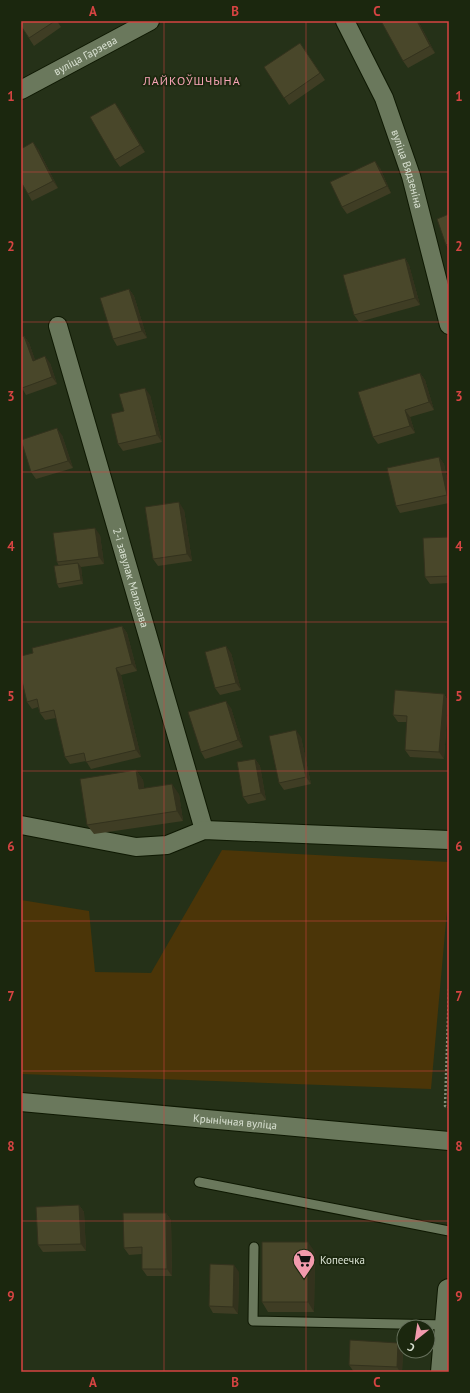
<svg xmlns="http://www.w3.org/2000/svg" width="470" height="1393" viewBox="0 0 470 1393" font-family="'PT Sans',sans-serif">
<style>
.green{fill:#4b3508}
.lines{fill:none;stroke-linecap:round;stroke-linejoin:round}
.lane-casing{stroke:#0e1802;stroke-width:11}
.street-casing{stroke:#0e1802;stroke-width:20}
.secondary-casing{stroke:#0e1802;stroke-width:24}
.path{stroke:#828c78;stroke-width:2.5;stroke-dasharray:2 2;stroke-linecap:butt}
.lane{stroke:#6a785c;stroke-width:9}
.street{stroke:#6a785c;stroke-width:18}
.secondary{stroke:#6a785c;stroke-width:22}
.wall{fill:#3f3d24}
.shaded-wall{fill:#33321d}
.building{fill:#49472a;stroke:#33321d}
.grid{fill:none;stroke:#d64442;stroke-width:1;stroke-opacity:0.55}
.labels{text-anchor:middle;stroke-width:3.5;stroke-linejoin:round;paint-order:stroke}
.street-label{font-size:11px;fill:#d9e1d2;stroke:#1b270e}
.poi-label{font-size:11px;fill:#d9e1d2;stroke:#1b270e;text-anchor:start}
.neighbourhood-label{font-size:12px;letter-spacing:1px;fill:#f7a4b6;stroke:#1b270e}
.neatline{fill:none;stroke:#d64442;stroke-width:1.5}
.grid-label{font-size:13px;text-anchor:middle;font-weight:bold;fill:#d64442}
</style>
<rect width="100%" height="100%" fill="#253118"/>
<path class="green" d="M222 850 449 862V888L431 1089 21 1074V900L89 911 95 972 151 973Z"/>
<g class="lines">
<g class="lane-casing">
<path id="lane" d="M199 1182 449 1231
M254 1247 253 1321 446 1325"/>
</g>
<g class="street-casing">
<g id="street">
<path id="s1" d="M345 21 384 98 411 176 449 325"/>
<path id="s2" d="M21 90 150 21"/>
<path id="s3" d="M58 326 204 830"/>
<path d="M21 825 136 847 167 845 204 830 449 840"/>
<path id="s4" d="M21 1102 449 1141"/>
</g>
</g>
<g class="secondary-casing">
<path id="secondary" d="M442 1372 449 1290"/>
</g>
<path class="path" d="M449 989 445 1106 449 1107"/>
<use href="#lane" class="lane"/>
<use href="#street" class="street"/>
<use href="#secondary" class="secondary"/>
</g>
<path class="wall" d="M21 21H57L61 27 34 46 21 26Z
M418 21 435 53 408 68 403 61Z
M300 43 325 80 289 105 264 67Z
M120 110 145 152 120 167 115 160Z
M38 149 58 188 32 201 28 194Z
M380 168 391 193 347 214 342 207Z
M449 214V250L446 245Z
M405 258 409 265 420 305 359 322 354 315Z
M129 289 134 296 147 338 117 346 113 339Z
M24 336 29 343 35 360 50 363 57 384 26 395 22 388Z
M420 373 425 380 434 410 410 417 415 433 378 444 373 437Z
M150 395 162 442 123 451 118 444 124 411Z
M62 435 73 468 36 479 31 472Z
M439 457 444 464 449 488V503L400 513 396 506Z
M184 510 192 561 158 566 153 559Z
M100 535 104 564 81 567 83 584 59 588 57 584 59 566 57 562Z
M449 537V583L430 584 425 577Z
M122 626 127 633 137 671 121 675 141 757 91 769 86 761 70 764 65 757 56 718 45 720 40 713 38 707 32 709 27 702 33 653Z
M231 653 241 690 220 695 215 688Z
M444 694 448 701 444 759 410 757 405 750 407 722H398L393 715Z
M231 708 243 747 205 759 201 752Z
M301 737 311 784 284 790 279 783Z
M255 759 260 766 266 800 248 804 243 797Z
M136 770 143 780 144 788 179 794 183 821 94 834 87 825Z
M79 1205 84 1212 86 1251 43 1252 38 1245Z
M166 1213 171 1220 172 1276H147L142 1269V1254L129 1255 124 1248Z
M315 1252 314 1312H268L262 1302Z
M239 1272 238 1314 213 1313 209 1306Z
M398 1343 403 1350 402 1372H354L349 1365Z"/>
<path class="shaded-wall" d="M417 21H418L435 53 430 46Z
M115 103 120 110 145 152 140 145Z
M33 142 38 149 58 188 53 181Z
M375 161 380 168 391 193 387 186Z
M405 258 409 265 420 305 415 298Z
M129 289 134 296 147 338 142 331Z
M24 336 29 343 38 368 33 361Z
M45 356 50 363 57 384 52 377Z
M420 373 425 380 434 410 429 402Z
M145 388 150 395 162 442 157 435Z
M405 410 410 417 415 433 410 426Z
M57 428 62 435 73 468 68 461Z
M439 457 444 464 449 488V498L447 495Z
M179 502 184 510 192 561 187 554Z
M95 528 100 535 104 564 99 557Z
M78 563 81 567 83 584 81 580Z
M122 626 127 633 137 671 132 664Z
M226 646 231 653 241 690 236 683Z
M116 668 121 675 141 757 136 750Z
M444 694 448 701 444 759 439 752Z
M226 701 231 708 243 747 238 740Z
M296 730 301 737 311 784 306 777Z
M255 759 260 766 266 800 261 793Z
M136 770 143 780 146 799 139 789Z
M172 784 179 794 183 821 177 811Z
M79 1205 84 1212 86 1251 81 1244Z
M166 1213 171 1220 172 1276 167 1269Z
M308 1242 315 1252 314 1312 308 1302Z
M234 1265 239 1272 238 1314 233 1307Z
M398 1343 403 1350 402 1372H400L397 1367Z"/>
<path class="building" d="M21 21H55L29 38 21 26Z
M381 21H417L430 46 403 61Z
M300 43 320 73 284 98 264 67Z
M115 103 140 145 115 160 90 117Z
M33 142 53 181 28 194 21 182V149Z
M375 161 387 186 342 207 330 182Z
M449 214V244L446 245 437 219Z
M405 258 415 298 354 315 343 275Z
M129 289 142 331 113 339 100 298Z
M24 336 33 361 45 356 52 377 22 388 21 387V337Z
M420 373 429 402 405 410 410 426 373 437 358 392Z
M145 388 157 435 118 444 111 414 124 411 119 394Z
M57 428 68 461 31 472 21 440Z
M439 457 447 495 396 506 387 468Z
M179 502 187 554 153 559 145 507Z
M95 528 99 557 57 562 53 533Z
M449 537V576L425 577 423 538Z
M78 563 81 580 57 584 54 566Z
M122 626 132 664 116 668 136 750 86 762 84 753 65 757 54 710 40 713 37 699 27 702 21 677V656L33 653 32 648Z
M226 646 236 683 215 688 205 652Z
M395 690 444 694 439 752 405 750 407 716 393 715Z
M226 701 238 740 201 752 188 712Z
M296 730 306 777 279 783 269 736Z
M255 759 261 793 243 797 237 762Z
M136 770 139 789 172 784 177 811 87 825 80 779Z
M79 1205 81 1244 38 1245 36 1207Z
M123 1213H166L167 1269H142V1247L124 1248Z
M262 1242H308V1302H262Z
M210 1264 234 1265 233 1307 209 1306Z
M350 1340 398 1343 397 1367 349 1365Z"/>
<path class="grid" d="M164 21V1372M306 21V1372M21 172H449M21 322H449M21 472H449M21 622H449M21 771H449M21 921H449M21 1071H449M21 1221H449"/>
<defs>
<g id="supermarket-pin" transform="scale(1.15)"><path d="M0 17L-7.5 6A9.5 9.5 0 1 1 7.5 6Z" fill="#f29aad" stroke="#1b270e"/><path d="M-6-5.5h2.5l.6 2H6L4.5 2H-2.5L-4.4-4H-6ZM-1.5 3.2a1.3 1.3 0 1 0 .1 0ZM3 3.2a1.3 1.3 0 1 0 .1 0Z" fill="#111"/></g>
</defs>
<g fill-rule="evenodd">
<use href="#supermarket-pin" x="304" y="1260"/>
</g>
<g class="labels">
<g class="street-label">
<text dy="4" stroke="none"><textPath href="#s2" startOffset="73">вуліца Гарэева</textPath></text>
<text dy="4" stroke="none"><textPath href="#s1" startOffset="161">вуліца Вядзеніна</textPath></text>
<text dy="4" stroke="none"><textPath href="#s3" startOffset="262">2-і завулак Малахава</textPath></text>
<text dy="4" stroke="none"><textPath href="#s4" startOffset="215">Крынічная вуліца</textPath></text>
</g>
<g class="poi-label">
<text x="320" y="1264">Копеечка</text>
</g>
<g class="neighbourhood-label">
<text x="192" y="85">ЛАЙКОЎШЧЫНА</text>
</g>
</g>
<rect width="470" height="1393" fill="none" stroke="#1b270e" stroke-width="44"/>
<g transform="translate(416 1339) rotate(210)"><circle r="19" fill="#1b270e" stroke="#67715c"/>
<path d="M0-3L7 15L0 10L-7 15Z" fill="#f29aad"/>
<text y="-6" font-size="11" font-weight="bold" text-anchor="middle" fill="#d9e1d2">С</text>
</g>
<rect x="22" y="22" width="426" height="1349" class="neatline"/>
<g class="grid-label">
<text x="93" y="16">A</text>
<text x="235" y="16">B</text>
<text x="377" y="16">C</text>
<text x="11" y="101">1</text>
<text x="459" y="101">1</text>
<text x="11" y="251">2</text>
<text x="459" y="251">2</text>
<text x="11" y="401">3</text>
<text x="459" y="401">3</text>
<text x="11" y="551">4</text>
<text x="459" y="551">4</text>
<text x="11" y="701">5</text>
<text x="459" y="701">5</text>
<text x="11" y="851">6</text>
<text x="459" y="851">6</text>
<text x="11" y="1001">7</text>
<text x="459" y="1001">7</text>
<text x="11" y="1151">8</text>
<text x="459" y="1151">8</text>
<text x="11" y="1301">9</text>
<text x="459" y="1301">9</text>
<text x="93" y="1387">A</text>
<text x="235" y="1387">B</text>
<text x="377" y="1387">C</text>
</g>
</svg>
